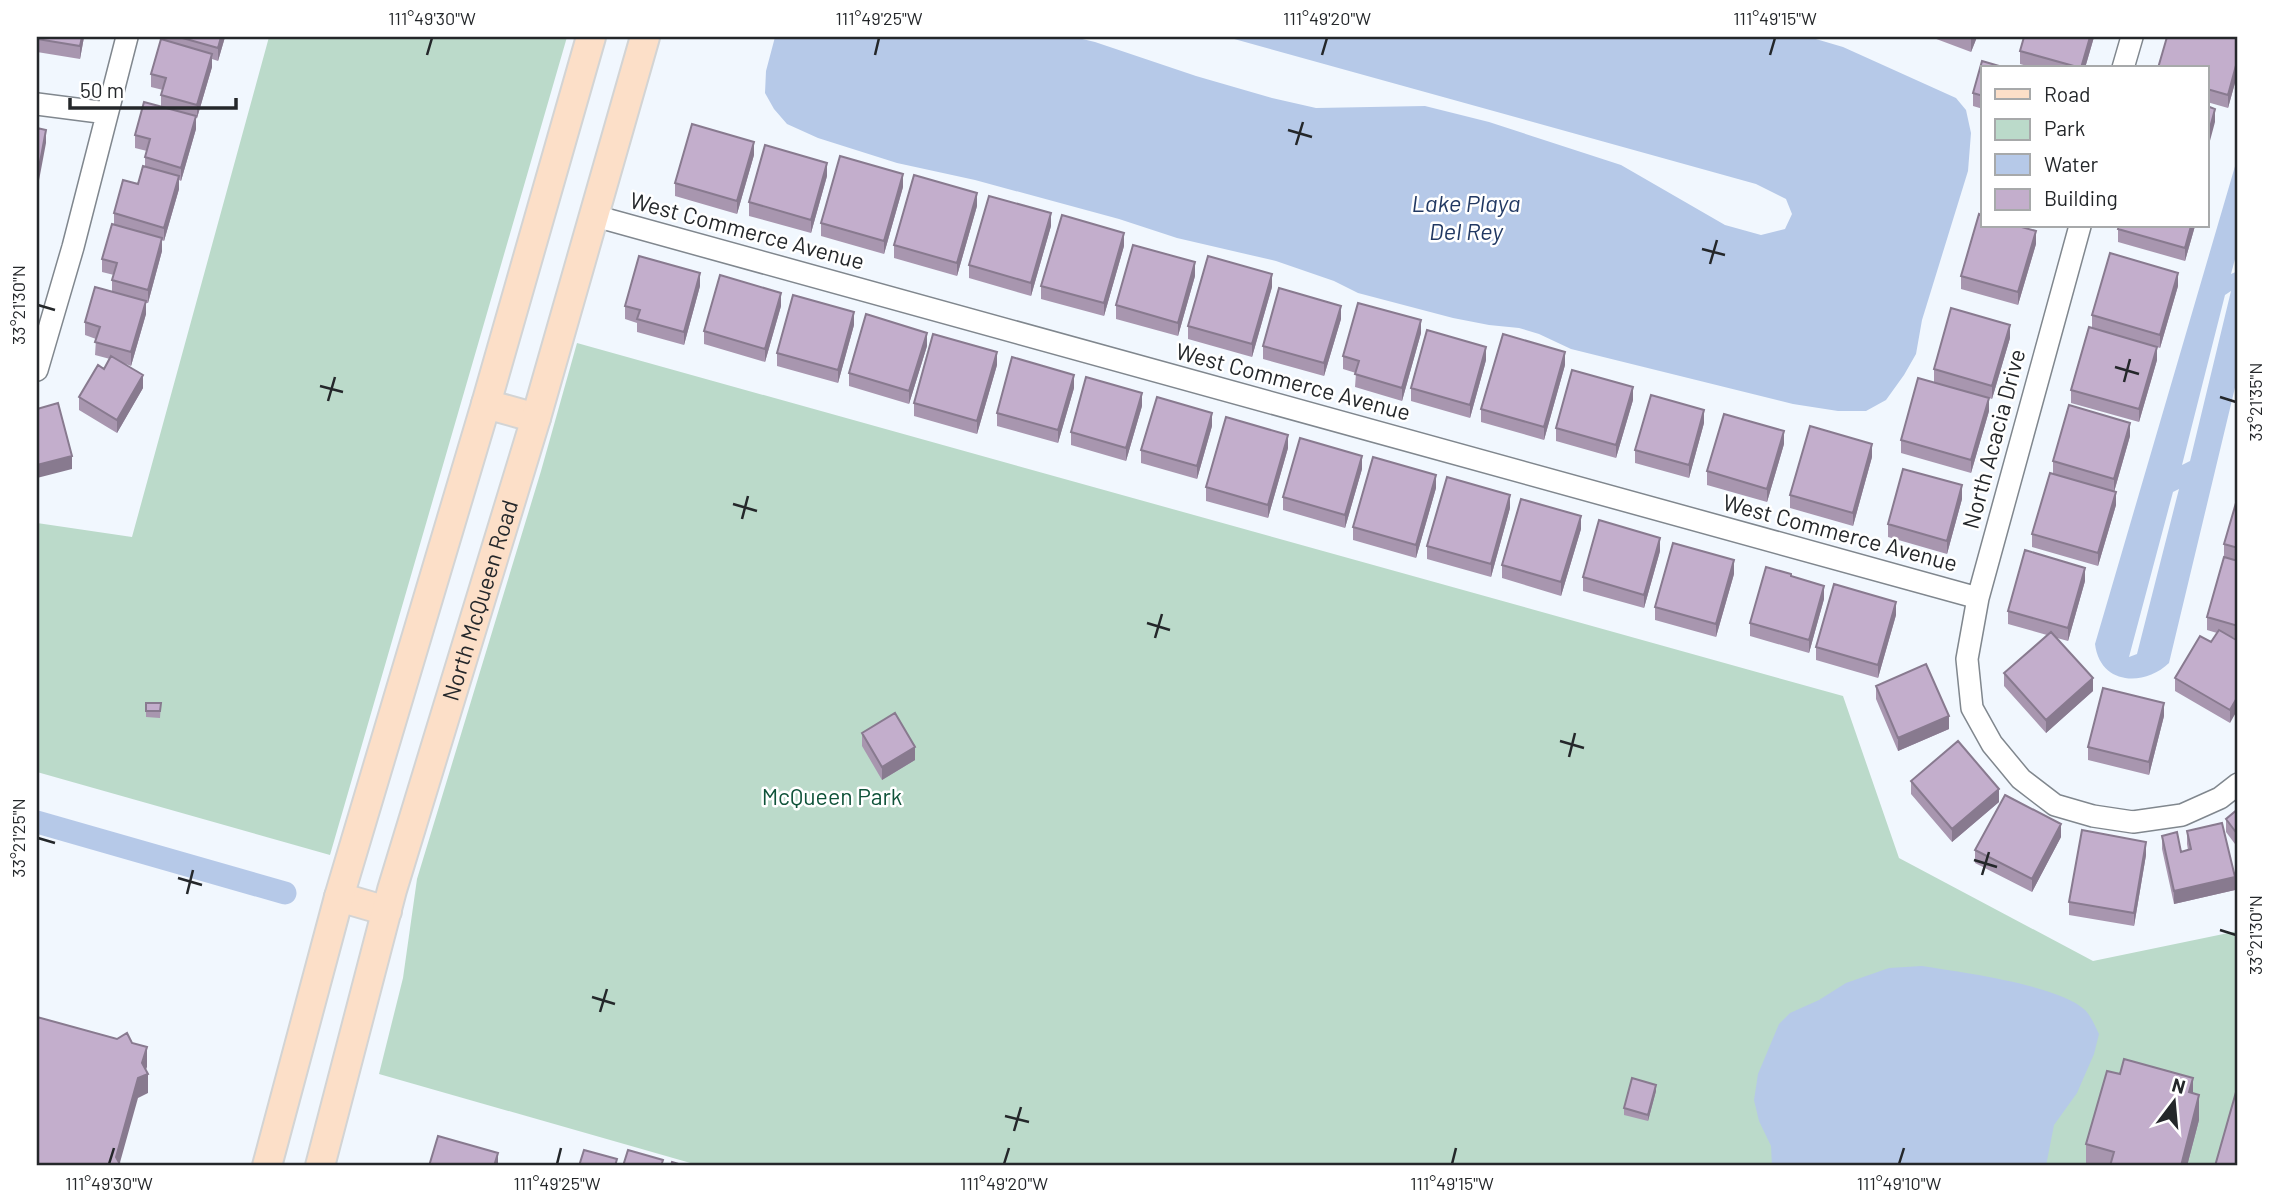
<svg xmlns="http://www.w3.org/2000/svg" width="2275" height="1203" viewBox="0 0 2275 1203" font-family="Barlow,sans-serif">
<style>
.green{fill:#bbdaca}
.water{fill:#b6c9e8;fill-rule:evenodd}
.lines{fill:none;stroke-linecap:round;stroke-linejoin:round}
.canal{stroke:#b6c9e8;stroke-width:23}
.minor-casing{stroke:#80878e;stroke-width:24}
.major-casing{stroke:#d3d4d4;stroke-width:32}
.minor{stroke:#fff;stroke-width:21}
.major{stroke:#fcdfc8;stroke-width:28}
.wall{fill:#a896af}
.shaded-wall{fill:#887a8f}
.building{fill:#c3aecc;stroke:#887a8f;stroke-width:2}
.ticks{fill:none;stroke:#24272a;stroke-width:2.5}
.labels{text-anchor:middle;stroke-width:5;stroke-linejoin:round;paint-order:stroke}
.street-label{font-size:23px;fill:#24272a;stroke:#fff}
.park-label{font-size:23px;fill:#10533a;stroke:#fff}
.water-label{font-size:24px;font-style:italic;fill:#223963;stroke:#fff}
.neatline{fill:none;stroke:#24272a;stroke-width:2.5}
.ticks-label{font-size:18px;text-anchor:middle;fill:#24272a}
</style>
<rect width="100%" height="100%" fill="#f1f7fe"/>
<path class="green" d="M269 37H567L330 855 37 772V523L132 537Z
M577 343 1843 696 1899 858 2093 961 2238 931V1166H701L379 1074 403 978 417 879 541 471Z"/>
<path class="water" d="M775 37H1074L1095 42 1196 76 1272 98 1316 108 1425 106 1489 122 1621 165 1725 225 1761 235 1785 229 1792 214 1786 199 1756 184 1227 37H1809L1843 47 1956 98 1966 110 1971 133 1968 171 1922 320 1916 354 1904 375 1886 400 1866 411H1838L1793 404 1571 349 1539 334 1519 328 1489 325 1453 318 1358 293 1334 281 1276 261 1177 238 1119 219 975 180 897 163 818 138 787 124 774 109 765 93 766 71Z
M2238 156V248L2231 274 2238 271V375L2169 663C2144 687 2100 685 2095 644ZM2231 291 2190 461 2182 465 2225 295ZM2179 489 2137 654 2129 657 2173 492Z
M1922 966C1960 972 2059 985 2085 1010 2091 1016 2095 1026 2099 1034L2094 1054 2077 1093 2054 1125 2046 1166H1772L1771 1146 1759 1121 1754 1100 1758 1074 1779 1024 1790 1013 1819 1000 1846 983 1889 968Z"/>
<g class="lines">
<path class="canal" d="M37 822 285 893"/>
<g class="minor-casing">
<path id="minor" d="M2123 68 2132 37
M37 104 107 113
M595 216 1978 598
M2080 226 1978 598 1967 659 1972 708 1992 744 2021 779 2055 805 2093 816 2133 822 2182 815 2220 798 2238 784
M37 370 73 247 127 37"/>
</g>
<g class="major-casing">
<g id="major">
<path d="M486 404 536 418"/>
<path d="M339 897 387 911"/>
<path d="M267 1166 339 897 486 404 591 37"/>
<path id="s1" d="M320 1166 392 890 536 418 645 37"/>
</g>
</g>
<use href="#minor" class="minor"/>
<use href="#major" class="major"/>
</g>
<path class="wall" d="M37 37H84L80 59 37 52Z
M163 37H225L218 61 212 59V67L197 118H196V129L181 181 179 180V189L164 241 162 240V251L148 303H146V314L131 366 123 363 143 388 117 433 79 410V397L104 369 110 359 95 355 96 339 85 335V322L112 292V280L114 275 102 272V259L114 224V213L138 184 145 166V157L147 151 135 148V135L161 106V95L163 90 151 87V74L163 40Z
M1931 37H1977L1971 52Z
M2024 37H2094L2085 68H2034L2020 64V51Z
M2238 37V72L2228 108 2207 102V68Z
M1983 68V109L1973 106V93Z
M754 155 737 214 675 196V183Z
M827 176 811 233 749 216V202Z
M903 187 884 254 821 236V223Z
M977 206 957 276 894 258V245Z
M1051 226 1031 296 969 278V265Z
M2195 226 2185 261 2118 242V229Z
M2036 244 2018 305 1961 289V276Z
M1124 246 1104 316 1041 299V286Z
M1195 276 1178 336 1116 319V305Z
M700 286 684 345 637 332V323L625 319V306Z
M2178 286 2160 348 2157 347V360L2139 422 2071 403V390L2092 328V315Z
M1272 287 1252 357 1188 339V326Z
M781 306 765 362 704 344V331Z
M1341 319 1324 376 1263 359V346Z
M854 325 838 383 777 366V353Z
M1421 333 1402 401 1355 387 1356 373 1343 369V356Z
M2010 338 1992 399 1989 398V411L1971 473 1901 453V440L1934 382V369Z
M927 346 909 404 849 386V373Z
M1486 360 1470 418 1411 401V388Z
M997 365 977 434 914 416V403Z
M1565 365 1544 440 1481 422V409Z
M1074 388 1058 443 997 426V413Z
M1633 400 1616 458 1556 441V428Z
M1142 406 1126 461 1071 445V432Z
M1704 423 1689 478 1635 463V450Z
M1212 426 1197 479 1141 463V450Z
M2130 436 2114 492 2116 505 2098 566 2032 547V534L2053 474V461Z
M1784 444 1767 502 1707 485V471Z
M1288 448 1268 518 1206 501V487Z
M1872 457 1853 526 1790 508V495Z
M1362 469 1345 528 1283 510V497Z
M1436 488 1416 558 1353 540V527Z
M2238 496V639L2231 637 2230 723 2175 691V678L2211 642 2217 633 2207 630V617L2224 557V544Z
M1962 499 1947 554 1888 537V524Z
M1510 508 1491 577 1427 559V546Z
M1581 529 1561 596 1502 578V565Z
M1660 551 1644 608 1583 591V577Z
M1734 574 1716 637 1655 620V607Z
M1791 576 1824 599 1809 653 1750 636V623Z
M2085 581 2068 641 2057 638 2093 691 2046 733 2004 686V673L2047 635 2008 624V611Z
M1896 615 1878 678 1816 660V647Z
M1876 686 1949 729 1898 751 1876 699Z
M146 703H161L160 718 146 717Z
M2164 716 2149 775 2088 760V747Z
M862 733 915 760 882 780 862 746Z
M1911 781 1999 802 1952 842 1911 794Z
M2238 809V848L2226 832V819Z
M2187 831 2235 890 2174 904 2162 849V836L2181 852 2188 850 2187 844Z
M2061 837 2032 892 1975 863V850Z
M2146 855 2134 926 2069 915V902Z
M1656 1091 1648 1121 1624 1115V1108Z
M2193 1093 2199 1120 2187 1166H2086V1144Z"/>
<path class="shaded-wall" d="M82 37H84L80 59V46Z
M221 37H225L218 61V48Z
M1972 37H1977L1971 52V39Z
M2090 37H2094L2085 68H2081Z
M212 54V67L197 118V105Z
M2238 58V72L2228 108V95Z
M2215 109V122L2207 152V139Z
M196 116V129L181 181V168Z
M46 130V143L37 191V178Z
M754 142V155L737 214V201Z
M827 163V176L811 233V220Z
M903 174V187L884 254V241Z
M179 176V189L164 241V228Z
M977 193V206L957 276V263Z
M1051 213V226L1031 296V283Z
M2191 226H2195L2185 261V248Z
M2036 231V244L2018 305V292Z
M1124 233V246L1104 316V303Z
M162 238V251L148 303V290Z
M1195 262V276L1178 336V323Z
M700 273V286L684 345V332Z
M2178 273V286L2160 348V335Z
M1272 274V287L1252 357V344Z
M781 293V306L765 362V349Z
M146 301V314L131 366V352Z
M1341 306V319L1324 376V363Z
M854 312V325L838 383V370Z
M1421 320V333L1402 401V388Z
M2010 325V338L1992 399V386Z
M927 333V346L909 404V391Z
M1486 347V360L1470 418V405Z
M2157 347V360L2139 422V409Z
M997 352V365L977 434V421Z
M1565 352V365L1544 440V427Z
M143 375V388L117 433V420Z
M1074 375V388L1058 443V430Z
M1633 387V400L1616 458V445Z
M1142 393V406L1126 461V448Z
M1989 398V411L1971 473V460Z
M1704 410V423L1689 478V465Z
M1212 413V426L1197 479V466Z
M2130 423V436L2114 492V479Z
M1784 431V444L1767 502V489Z
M1288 435V448L1268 518V505Z
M1872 444V457L1853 526V513Z
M72 456V469L37 478V465Z
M1362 456V469L1345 528V515Z
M1436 475V488L1416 558V545Z
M1962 485V499L1947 554V541Z
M2116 492V505L2098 566V553Z
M1510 495V508L1491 577V564Z
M1581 516V529L1561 596V582Z
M1660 538V551L1644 608V595Z
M1734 560V574L1716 637V624Z
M2085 568V581L2068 641V628Z
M1824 586V599L1809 653V640Z
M1896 602V615L1878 678V665Z
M2093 678V691L2046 733V720Z
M2238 696V709L2230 723V710Z
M2164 703V716L2149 775V762Z
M1949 716V729L1898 751V738Z
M915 747V760L882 780V767Z
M1999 789V802L1952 842V829Z
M2061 824V837L2032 892V879Z
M2146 842V855L2134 926V913Z
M2235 877V890L2174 904V891Z
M147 1047V1067L144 1075 148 1074V1093L138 1098 119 1166 116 1157Z
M2193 1078V1103L2189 1092Z
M1656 1085V1091L1648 1121V1115Z
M2199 1095V1120L2187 1166H2181Z
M498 1153V1166H494Z"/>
<path class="building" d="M37 37H82L80 46 37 39Z
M179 37H221L218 48Z
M2024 37H2090L2081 68 2020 51Z
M2167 37H2238V58L2228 95 2207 89V68H2158Z
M161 39 212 54 197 105 161 95 166 78 151 74Z
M1982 61 2006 68H1983V96L1973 93Z
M144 102 196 116 181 168 145 157 150 139 135 135Z
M2207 106 2215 109 2207 139Z
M692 124 754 142 737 201 675 183Z
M37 128 46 130 37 178Z
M765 145 827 163 811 220 749 202Z
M840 156 903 174 884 241 821 223Z
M143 166 179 176 164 228 114 213 123 180 138 184Z
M914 175 977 193 957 263 894 245Z
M989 196 1051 213 1031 283 969 265Z
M1979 214 1983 216V226H2018L2036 231 2018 292 1961 276Z
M1062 215 1124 233 1104 303 1041 286Z
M112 224 162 238 148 290 112 280 117 263 102 259Z
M2119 226H2191L2185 248 2118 229Z
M1133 245 1195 262 1178 323 1116 305Z
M2110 253 2178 273 2160 335 2092 315Z
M639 256 700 273 684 332 637 319 640 310 625 306Z
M1208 256 1272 274 1252 344 1188 326Z
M720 275 781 293 765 349 704 331Z
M95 287 146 301 131 352 95 342 100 327 85 322Z
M1279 288 1341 306 1324 363 1263 346Z
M793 295 854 312 838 370 777 353Z
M1358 303 1421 320 1402 388 1355 374 1359 361 1343 356Z
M1951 308 2010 325 1992 386 1934 369Z
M866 314 927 333 909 391 849 373Z
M2089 327 2157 347 2139 409 2071 390Z
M1427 330 1486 347 1470 405 1411 388Z
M933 334 997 352 977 421 914 403Z
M1503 334 1565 352 1544 427 1481 409Z
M111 356 143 375 117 420 79 397 98 365 104 369Z
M1012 357 1074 375 1058 430 997 413Z
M1572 370 1633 387 1616 445 1556 428Z
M1086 377 1142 393 1126 448 1071 432Z
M1918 378 1989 398 1971 460 1901 440Z
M1651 395 1704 410 1689 465 1635 450Z
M1157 397 1212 413 1197 466 1141 450Z
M58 403 72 456 37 465V409Z
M2069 405 2130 423 2114 479 2053 461Z
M1724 414 1784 431 1767 489 1707 471Z
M1226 417 1288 435 1268 505 1206 487Z
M1810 426 1872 444 1853 513 1790 495Z
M1300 438 1362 456 1345 515 1283 497Z
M1373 457 1436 475 1416 545 1353 527Z
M1903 469 1962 485 1947 541 1888 524Z
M2050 473 2116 492 2098 553 2032 534Z
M1447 477 1510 495 1491 564 1427 546Z
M2238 496V548L2224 544Z
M1521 499 1581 516 1561 582 1502 565Z
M1599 520 1660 538 1644 595 1583 577Z
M1673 543 1734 560 1716 624 1655 607Z
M2025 550 2085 568 2068 628 2008 611Z
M2224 557 2238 561V626L2207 617Z
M1766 567 1791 574V576L1824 586 1809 640 1750 623Z
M1834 584 1896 602 1878 665 1816 647Z
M2219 630 2238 641V696L2230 710 2175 678 2200 636 2211 642Z
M2051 632 2093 678 2046 720 2004 673Z
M1926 664 1949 716 1898 738 1876 686Z
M2103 688 2164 703 2149 762 2088 747Z
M146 703H161L160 711H146Z
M895 713 915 747 882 767 862 733Z
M1958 741 1999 789 1952 829 1911 781Z
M2005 795 2061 824 2032 879 1975 850Z
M2238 809V835L2226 819Z
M2222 823 2235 877 2174 891 2162 836 2177 832 2181 852 2191 849 2187 831Z
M2082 830 2146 842 2134 913 2069 902Z
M37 1017 117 1039 127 1033 132 1043 147 1047 142 1063 148 1074 138 1078 116 1157 121 1166H37Z
M2124 1059 2193 1078 2189 1092 2199 1095 2181 1166H2110L2114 1152 2086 1144 2107 1071 2120 1074Z
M1632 1078 1656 1085 1648 1115 1624 1108Z
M2238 1085V1166H2215Z
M438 1136 498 1153 494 1166H429Z
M584 1150 617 1159 615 1166H579Z
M628 1150 663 1160 661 1166H623Z
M672 1162 685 1166H671Z"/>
<path class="ticks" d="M427 55 432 38M875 55 879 38M1322 55 1327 38M1770 55 1775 38M1288 130 1312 137M1296 145 1303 122M1702 249 1725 255M1710 264 1717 240M38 305 55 310M2115 367 2139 374M2124 382 2130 359M320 386 343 392M2220 397 2236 402M328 401 335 377M733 504 757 511M742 519 748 496M1147 623 1170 630M1155 638 1162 614M1560 741 1584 748M1569 757 1575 733M38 838 55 843M1974 860 1997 867M1982 875 1989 852M178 878 202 885M187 894 193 870M2220 930 2236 935M592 997 615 1004M600 1012 607 989M1005 1116 1029 1122M1014 1131 1021 1107M109 1164 114 1148M557 1164 561 1148M1004 1164 1009 1148M1452 1164 1456 1148M1899 1164 1904 1148"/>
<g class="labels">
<g class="street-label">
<text transform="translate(747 231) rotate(15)" y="8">West Commerce Avenue</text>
<text transform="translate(1293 382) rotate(15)" y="8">West Commerce Avenue</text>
<text transform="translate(1994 439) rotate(-75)" y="8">North Acacia Drive</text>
<text transform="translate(1840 533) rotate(15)" y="8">West Commerce Avenue</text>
<text dy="8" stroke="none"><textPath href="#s1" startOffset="588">North McQueen Road</textPath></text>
</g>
<g class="park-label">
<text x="832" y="805">McQueen Park</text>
</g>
<g class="water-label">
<text x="1466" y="212">Lake Playa<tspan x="1466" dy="28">Del Rey</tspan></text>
</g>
</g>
<rect width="2275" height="1203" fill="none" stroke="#ffffff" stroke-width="77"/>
<rect x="1981" y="66" width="228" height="161" fill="#ffffff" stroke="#a7a9aa" stroke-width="2"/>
<rect x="1995" y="89" width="35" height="10" fill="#fcdfc8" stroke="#a7a9aa" stroke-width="2"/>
<text x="2044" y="102" font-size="21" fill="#24272a">Road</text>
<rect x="1995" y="119" width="35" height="21" fill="#bbdaca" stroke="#a7a9aa" stroke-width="2"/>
<text x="2044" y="136" font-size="21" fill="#24272a">Park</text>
<rect x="1995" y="154" width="35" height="21" fill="#b6c9e8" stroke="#a7a9aa" stroke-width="2"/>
<text x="2044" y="172" font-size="21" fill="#24272a">Water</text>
<rect x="1995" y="189" width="35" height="21" fill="#c3aecc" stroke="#a7a9aa" stroke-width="2"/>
<text x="2044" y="206" font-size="21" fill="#24272a">Building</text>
<g transform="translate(2174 1102) rotate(16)" stroke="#ffffff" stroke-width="5" paint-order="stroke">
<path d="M0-5L12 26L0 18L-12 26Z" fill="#24272a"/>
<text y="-10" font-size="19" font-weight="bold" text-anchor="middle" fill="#24272a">N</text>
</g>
<path d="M70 98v10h166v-10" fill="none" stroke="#24272a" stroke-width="3.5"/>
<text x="80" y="98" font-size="21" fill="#24272a" stroke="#ffffff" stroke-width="5" paint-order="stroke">50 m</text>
<rect x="38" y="38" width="2198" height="1126" class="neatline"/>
<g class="ticks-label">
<text x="432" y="25">111°49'30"W</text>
<text x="879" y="25">111°49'25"W</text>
<text x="1327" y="25">111°49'20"W</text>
<text x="1775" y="25">111°49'15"W</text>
<text transform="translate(19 305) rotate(-90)" y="6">33°21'30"N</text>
<text transform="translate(2256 402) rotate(-90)" y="6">33°21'35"N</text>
<text transform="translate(19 838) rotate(-90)" y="6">33°21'25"N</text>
<text transform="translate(2256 935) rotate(-90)" y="6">33°21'30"N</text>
<text x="109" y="1190">111°49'30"W</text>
<text x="557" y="1190">111°49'25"W</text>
<text x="1004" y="1190">111°49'20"W</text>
<text x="1452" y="1190">111°49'15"W</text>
<text x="1899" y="1190">111°49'10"W</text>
</g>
</svg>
